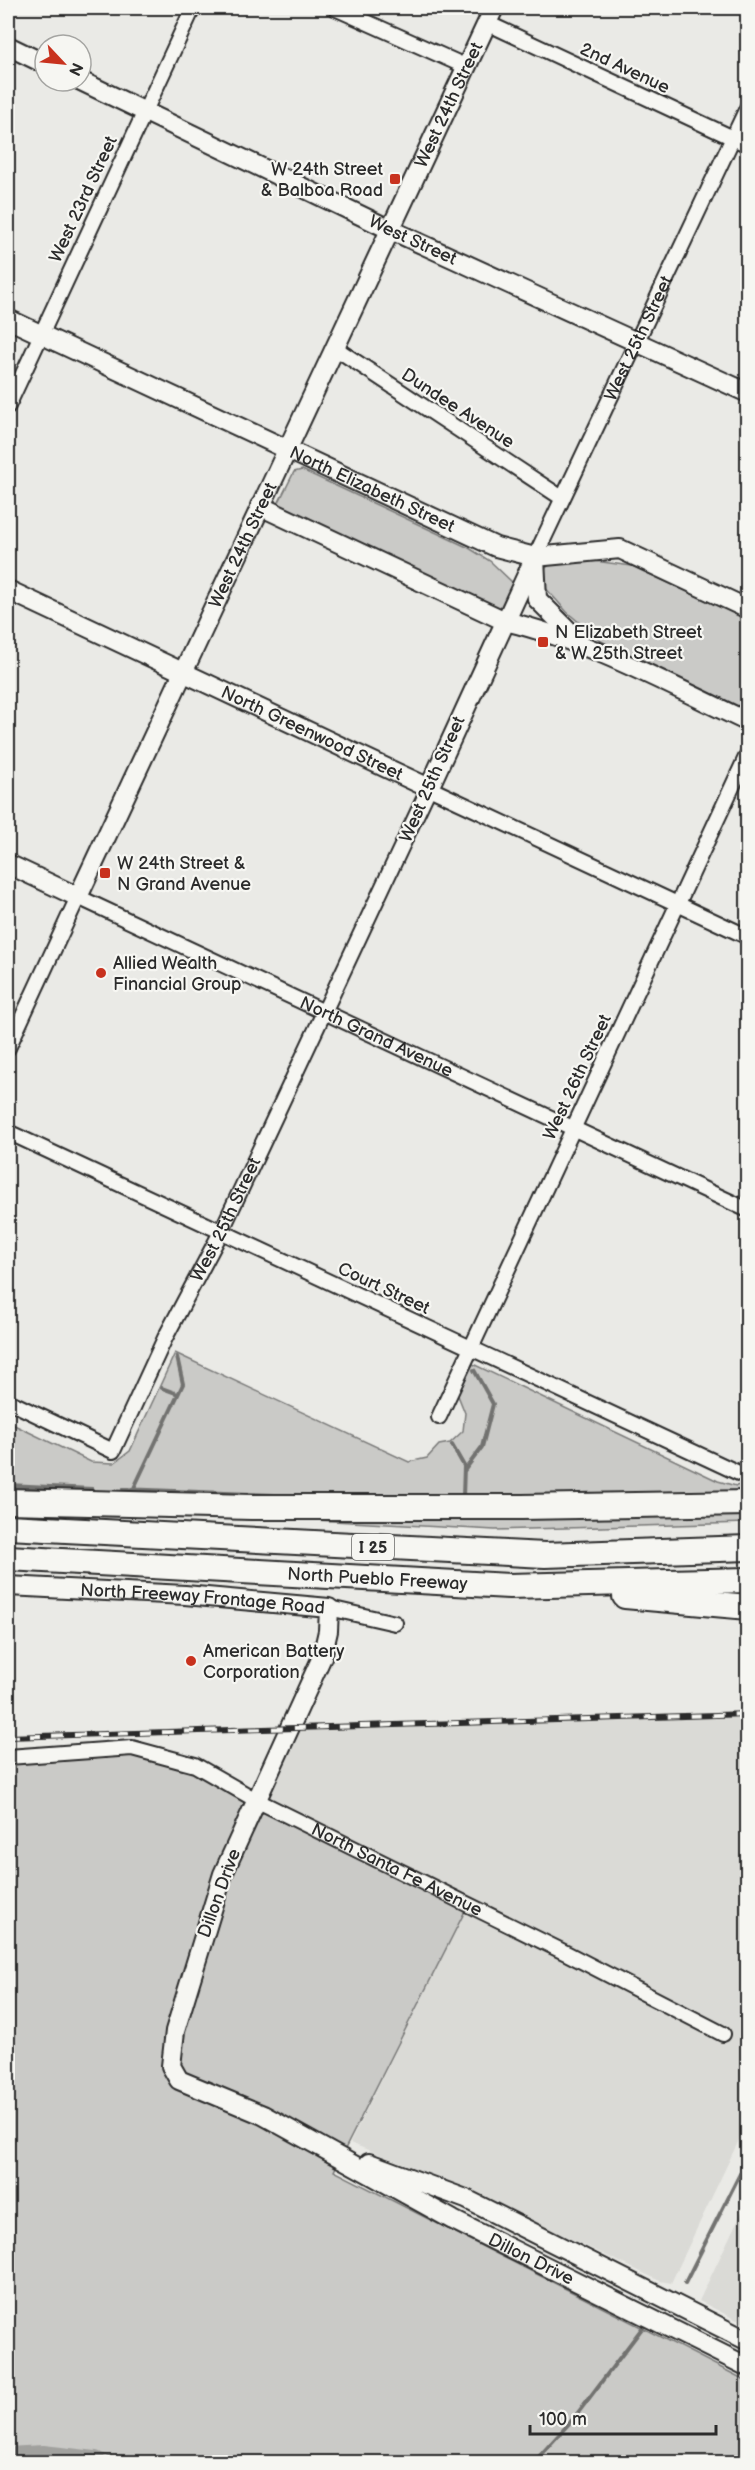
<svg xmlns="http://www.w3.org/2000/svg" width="755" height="2470" viewBox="0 0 755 2470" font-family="'Balsamiq Sans',sans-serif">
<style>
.built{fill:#dadad6}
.green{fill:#cacac7;stroke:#7a7a79;stroke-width:1.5}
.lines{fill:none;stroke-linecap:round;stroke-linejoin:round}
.stream{stroke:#727270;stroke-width:4}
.river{stroke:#a1a19e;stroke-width:22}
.street-casing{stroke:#2b2b2b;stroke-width:18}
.secondary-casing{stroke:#2b2b2b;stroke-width:22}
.highway-casing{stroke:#2b2b2b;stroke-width:28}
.street{stroke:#f6f6f2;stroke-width:14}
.secondary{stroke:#f6f6f2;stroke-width:18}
.highway{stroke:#f6f6f2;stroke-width:24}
.rail-casing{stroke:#2b2b2b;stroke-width:6}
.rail{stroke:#f6f6f2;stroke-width:4;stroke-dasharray:11;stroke-linecap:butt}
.poi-dot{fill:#c8321e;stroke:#f6f6f2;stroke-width:2}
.labels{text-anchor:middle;stroke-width:4.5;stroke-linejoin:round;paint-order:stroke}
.shield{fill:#f6f6f2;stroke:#686867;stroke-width:1.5}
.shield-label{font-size:16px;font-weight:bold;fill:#2b2b2b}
.street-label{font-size:18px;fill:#2b2b2b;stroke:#f6f6f2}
.poi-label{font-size:18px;fill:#2b2b2b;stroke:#f6f6f2;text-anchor:start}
</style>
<rect width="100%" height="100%" fill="#eaeae6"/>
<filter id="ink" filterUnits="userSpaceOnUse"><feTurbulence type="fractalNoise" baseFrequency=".0167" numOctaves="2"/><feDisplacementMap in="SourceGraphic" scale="12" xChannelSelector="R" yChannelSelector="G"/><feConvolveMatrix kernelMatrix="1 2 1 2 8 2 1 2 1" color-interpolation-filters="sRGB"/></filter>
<g filter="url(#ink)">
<path class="built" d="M747 1714V2123L671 2283 660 2281 448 2181 350 2143 468 1905 256 1800 290 1728Z
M747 2201V2325L699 2301Z"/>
<path class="green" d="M302 470 469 548 490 561 514 584 501 611 277 506 294 472Z
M587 560 632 566 747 619V711L601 641 567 612 542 584 543 570 554 562Z
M175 1353 409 1462 427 1458 439 1445 450 1443 463 1431 465 1413 457 1393 473 1364 718 1481 736 1486 747 1483V1523L495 1530 8 1503V1422L91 1462 114 1463 130 1451Z
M132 1748 195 1765 468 1905 334 2171 747 2381V2462H128L97 2453 8 2450V1757Z"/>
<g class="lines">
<path class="stream" d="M162 1388 178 1394
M452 1445 464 1466 463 1497
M464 1471 482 1447 493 1404 474 1370
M8 1485 92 1489
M134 1488 183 1384 177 1357
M123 1489 275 1495
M685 2283 748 2158
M534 2462 574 2418 643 2327"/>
<path class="river" d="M8 2458 43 2456 95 2462"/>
<g class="street-casing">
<g id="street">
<path d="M335 8 467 67"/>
<path d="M487 23 748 145"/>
<path d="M335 348 562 498"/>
<path d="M8 406 193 8"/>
<path id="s1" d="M535 557 748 106"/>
<path id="s2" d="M8 1048 78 897 748 1210"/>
<path d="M8 1132 745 1476 748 1471"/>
<path id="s3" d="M8 1401 113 1451 165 1338 221 1232 429 788 748 937"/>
<path d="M439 1417 748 753"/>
<path d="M329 1608 395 1623"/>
<path id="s4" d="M8 1757 132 1748 195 1765 256 1800 568 1954 723 2034"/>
</g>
</g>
<g class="secondary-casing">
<g id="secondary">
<path d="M8 46 45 64"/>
<path id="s5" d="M81 81 391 230 748 393"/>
<path id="s6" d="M8 319 496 547 535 557 620 549 748 609"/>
<path d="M260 506 505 621C590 641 669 685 748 722"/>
<path d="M535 558 537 599 578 640"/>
<path id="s7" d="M8 590 429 788 535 557"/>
<path id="s8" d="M8 864 78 897 494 8"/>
<path id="s9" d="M8 1586 185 1595 329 1608 328 1631 322 1657 223 1874 175 2031 171 2066 179 2080 263 2115 453 2220 748 2367"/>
<path d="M369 2163 466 2199 748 2341"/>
</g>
</g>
<g class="highway-casing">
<g id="highway">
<path d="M8 1501 251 1507H522L748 1503"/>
<path d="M8 1527 545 1555 748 1548"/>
<path id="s10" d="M8 1558 509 1586 748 1580"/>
<path d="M625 1596 748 1607"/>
</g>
</g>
<use href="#street" class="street"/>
<use href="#secondary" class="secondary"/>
<use href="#highway" class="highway"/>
<g class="rail-casing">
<path id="rail" d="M8 1737 748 1714"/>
</g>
<use href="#rail" class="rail"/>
</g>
</g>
<g class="poi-dot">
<rect x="389" y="173" width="12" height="12" rx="3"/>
<rect x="537" y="636" width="12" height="12" rx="3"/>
<rect x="99" y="867" width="12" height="12" rx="3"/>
<circle cx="101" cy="973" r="6"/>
<circle cx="191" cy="1661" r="6"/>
</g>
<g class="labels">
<rect class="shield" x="352" y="1534" width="42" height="26" rx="4.5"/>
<g class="shield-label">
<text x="373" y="1553">I 25</text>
</g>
<g class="street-label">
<text transform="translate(625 68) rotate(25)" y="6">2nd Avenue</text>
<text dy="6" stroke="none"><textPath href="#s8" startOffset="952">West 24th Street</textPath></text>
<text transform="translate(83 199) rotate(-65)" y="6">West 23rd Street</text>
<text dy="6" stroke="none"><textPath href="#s5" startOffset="368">West Street</textPath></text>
<text dy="6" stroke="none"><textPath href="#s1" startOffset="242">West 25th Street</textPath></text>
<text transform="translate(458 408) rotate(33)" y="6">Dundee Avenue</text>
<text dy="6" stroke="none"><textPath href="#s6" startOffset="402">North Elizabeth Street</textPath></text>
<text dy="6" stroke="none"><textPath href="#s8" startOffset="466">West 24th Street</textPath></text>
<text dy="6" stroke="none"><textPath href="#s7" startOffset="336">North Greenwood Street</textPath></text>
<text transform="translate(432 779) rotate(-66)" y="6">West 25th Street</text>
<text dy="6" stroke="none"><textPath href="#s2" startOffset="496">North Grand Avenue</textPath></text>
<text transform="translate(577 1077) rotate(-65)" y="6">West 26th Street</text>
<text dy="6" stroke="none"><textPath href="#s3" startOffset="374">West 25th Street</textPath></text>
<text transform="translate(384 1288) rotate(25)" y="6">Court Street</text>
<text dy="6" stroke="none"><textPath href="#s10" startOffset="370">North Pueblo Freeway</textPath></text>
<text dy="6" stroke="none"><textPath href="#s9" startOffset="195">North Freeway Frontage Road</textPath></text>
<text dy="6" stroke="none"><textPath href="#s4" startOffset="417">North Santa Fe Avenue</textPath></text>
<text transform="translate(219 1893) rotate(-70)" y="6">Dillon Drive</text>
<text dy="6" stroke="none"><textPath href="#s9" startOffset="1221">Dillon Drive</textPath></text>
</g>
<g class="poi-label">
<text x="383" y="175" text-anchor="end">W 24th Street<tspan x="383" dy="21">&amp; Balboa Road</tspan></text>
<text x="555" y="638">N Elizabeth Street<tspan x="555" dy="21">&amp; W 25th Street</tspan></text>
<text x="117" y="869">W 24th Street &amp;<tspan x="117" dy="21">N Grand Avenue</tspan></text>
<text x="113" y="969">Allied Wealth<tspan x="113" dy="21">Financial Group</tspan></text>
<text x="203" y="1657">American Battery<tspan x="203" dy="21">Corporation</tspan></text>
</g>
</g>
<rect width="755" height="2470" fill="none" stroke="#f6f6f2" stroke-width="30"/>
<rect x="15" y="15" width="725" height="2440" fill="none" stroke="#2b2b2b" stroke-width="2" filter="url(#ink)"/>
<g transform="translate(63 63) rotate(116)"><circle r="28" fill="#f6f6f2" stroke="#a5a5a2" stroke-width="1.5"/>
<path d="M0-4.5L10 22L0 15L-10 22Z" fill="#c8321e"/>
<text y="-9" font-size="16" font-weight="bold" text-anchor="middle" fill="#2b2b2b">N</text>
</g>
<path d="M530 2425v9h186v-9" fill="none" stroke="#2b2b2b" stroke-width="3"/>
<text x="539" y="2425" font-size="18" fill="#2b2b2b" stroke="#f6f6f2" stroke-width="4.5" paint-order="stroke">100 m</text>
</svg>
